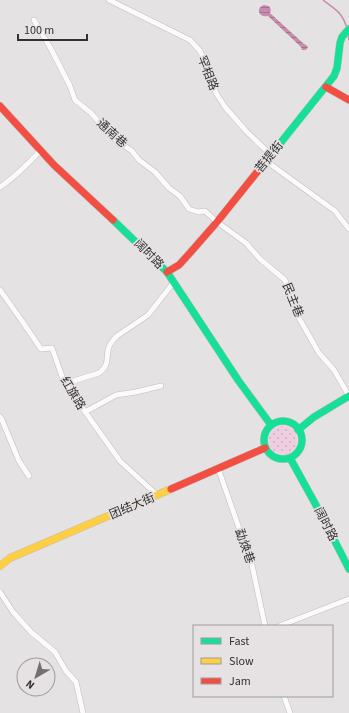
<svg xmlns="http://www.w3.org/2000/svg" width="349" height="713" viewBox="0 0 349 713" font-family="'Source Sans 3','Noto Sans SC',sans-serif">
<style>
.grass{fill:url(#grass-dots)}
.water{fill:url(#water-rules)}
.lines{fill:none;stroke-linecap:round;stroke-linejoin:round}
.stream{stroke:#c78bae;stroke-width:1.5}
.street-casing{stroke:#bfbdbe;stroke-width:6}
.fast-casing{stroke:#bfbdbe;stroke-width:8}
.slow-casing{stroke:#bfbdbe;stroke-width:8}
.jam-casing{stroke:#bfbdbe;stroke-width:8}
.street{stroke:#fbfbfb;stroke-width:5}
.fast{stroke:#16e098;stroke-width:7}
.slow{stroke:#ffcf43;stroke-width:7}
.jam{stroke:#f24e42;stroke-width:7}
.labels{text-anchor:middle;stroke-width:3.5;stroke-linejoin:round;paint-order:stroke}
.street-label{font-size:12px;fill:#323131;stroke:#e6e1e3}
</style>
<defs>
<pattern id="grass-dots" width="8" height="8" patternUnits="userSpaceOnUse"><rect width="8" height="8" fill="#eecee0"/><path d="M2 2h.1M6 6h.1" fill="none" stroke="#cdb1c1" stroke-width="1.8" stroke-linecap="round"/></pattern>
<pattern id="water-rules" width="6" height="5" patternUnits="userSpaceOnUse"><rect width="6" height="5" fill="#c78bae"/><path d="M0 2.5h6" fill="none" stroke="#a2728e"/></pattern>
</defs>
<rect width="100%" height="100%" fill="#e5e2e3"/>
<path class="grass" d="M269 440a14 14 0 1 1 28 0a14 14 0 1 1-28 0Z"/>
<path class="water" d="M264 5 269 6 271 10 270 13 304 44 306 45 308 47 307 49 305 50H302L301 47 268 16C259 18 255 8 264 5Z"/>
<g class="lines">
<path class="stream" d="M323 0C336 10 342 12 347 28
M348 34 349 40"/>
<g class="street-casing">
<path id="street" d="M109 0 190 40 200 51 203 57 216 93 225 107 246 131 271 155
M34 20 51 49 70 86 75 100 91 113 113 138 132 151 139 160 155 172 169 188 180 196 189 209 198 212 205 211 217 222 246 243 260 259 285 280 295 311 319 353 334 370 349 396
M266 161 335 211 349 229
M0 187C15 177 28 164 41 150
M0 290 22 321 41 349 52 348 64 382 120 461 157 495
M64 382H70L99 373C111 364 105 357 109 347 110 343 114 339 117 336L148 315 174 282
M85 412 116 395 136 392 161 386
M0 417 2 420 19 461 29 476
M218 468 252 565 265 626
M0 592 13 612 31 632 55 652 66 671 76 682 83 713
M279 626 349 599
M284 696 290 713"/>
</g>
<g class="fast-casing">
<path id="fast" d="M274 151 334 76 337 68 340 43 342 37 349 29
M113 220 167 272 238 380 271 425
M264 440a19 19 0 1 1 38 0a19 19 0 1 1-38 0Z
M298 430 314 417 349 396
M290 458 322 516 349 569"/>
</g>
<g class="slow-casing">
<path id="slow" d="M0 566 10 558 171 489"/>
</g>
<g class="jam-casing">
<path id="jam" d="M326 87 349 100
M0 106 54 165 113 220
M167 272 179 265 189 254 217 222 274 151
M171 489 265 448"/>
</g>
<use href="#street" class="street"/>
<use href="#fast" class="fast"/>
<use href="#slow" class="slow"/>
<use href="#jam" class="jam"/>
</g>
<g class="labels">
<g class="street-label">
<text transform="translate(208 73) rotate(69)" y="4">罕相路</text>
<text transform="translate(112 133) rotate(42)" y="4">通南巷</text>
<text transform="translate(269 157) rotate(-51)" y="4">菩提街</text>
<text transform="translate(149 254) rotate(45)" y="4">阔时路</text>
<text transform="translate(293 300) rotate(68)" y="4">民主巷</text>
<text transform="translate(73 393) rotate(59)" y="4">红旗路</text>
<text transform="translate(132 506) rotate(-23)" y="4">团结大街</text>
<text transform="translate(326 524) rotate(63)" y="4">阔时路</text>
<text transform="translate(245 546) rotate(71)" y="4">勐焕巷</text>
</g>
</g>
<rect x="193" y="625" width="140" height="72" fill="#e6e1e3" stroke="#9e9b9c"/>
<rect x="201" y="638" width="20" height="6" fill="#16e098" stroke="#9e9b9c"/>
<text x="229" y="645" font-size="12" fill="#323131">Fast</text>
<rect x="201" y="658" width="20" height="6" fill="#ffcf43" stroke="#9e9b9c"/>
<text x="229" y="665" font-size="12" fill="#323131">Slow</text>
<rect x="201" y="678" width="20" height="6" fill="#f24e42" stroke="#9e9b9c"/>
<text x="229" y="685" font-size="12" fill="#323131">Jam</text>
<g transform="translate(36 677) rotate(218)"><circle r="19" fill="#e6e1e3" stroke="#9e9b9c"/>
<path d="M0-3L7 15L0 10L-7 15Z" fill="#716f6f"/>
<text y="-6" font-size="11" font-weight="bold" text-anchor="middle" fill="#323131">N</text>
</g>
<path d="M18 34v6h69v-6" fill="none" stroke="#323131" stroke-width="2"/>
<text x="24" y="34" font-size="12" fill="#323131" stroke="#e6e1e3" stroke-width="3" paint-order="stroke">100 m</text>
</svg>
